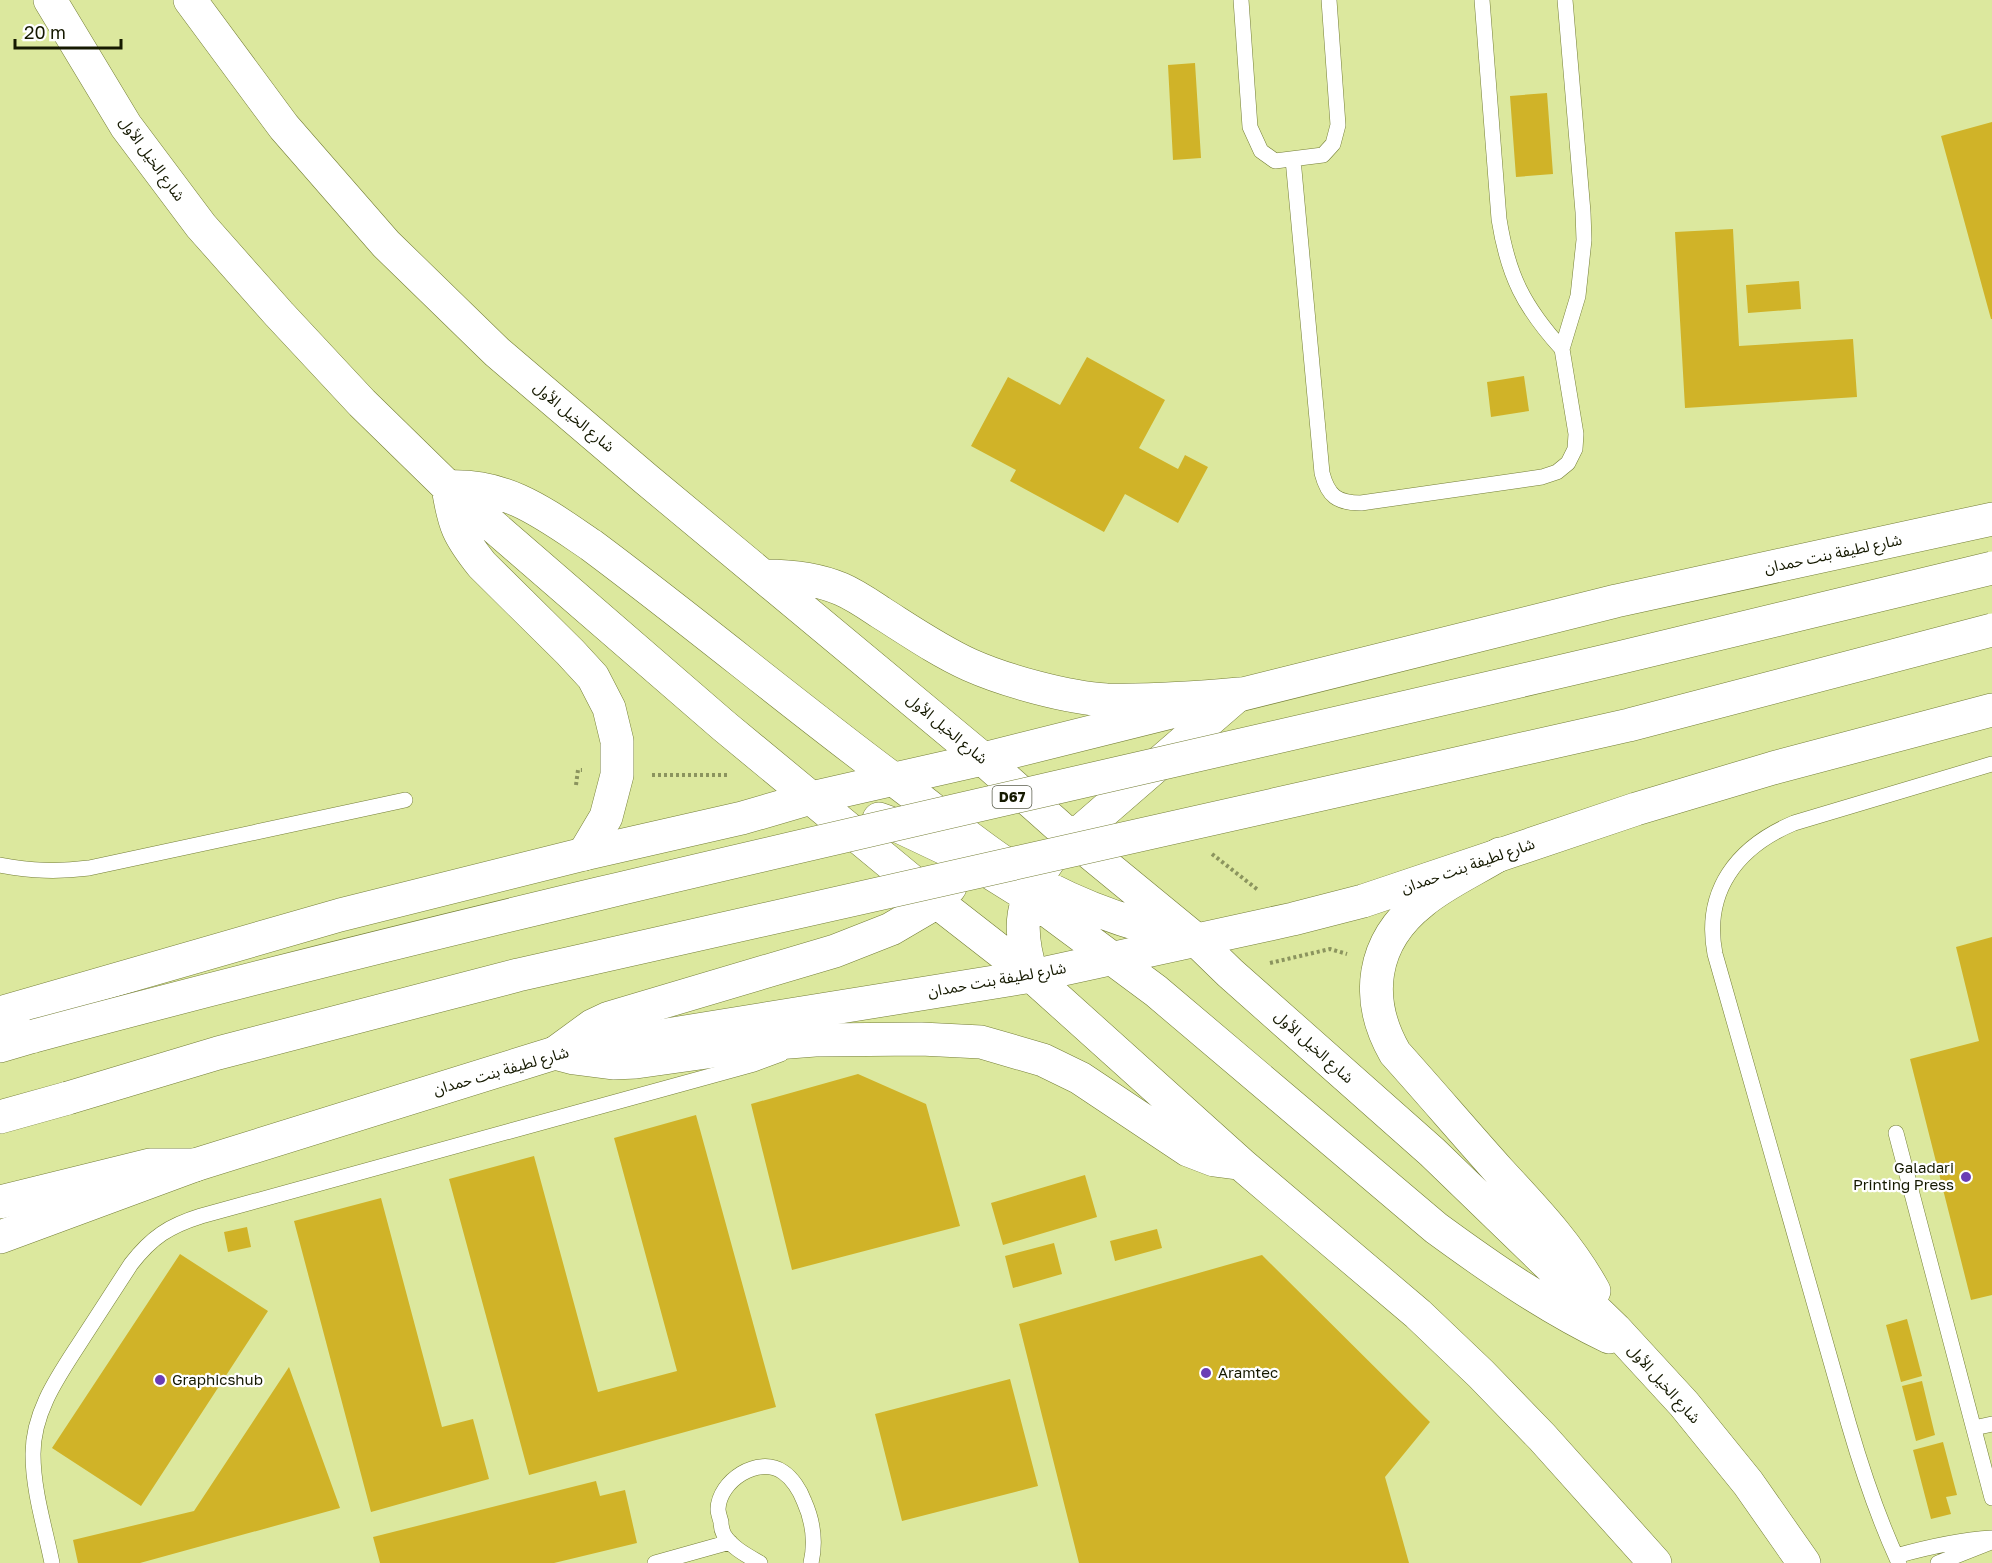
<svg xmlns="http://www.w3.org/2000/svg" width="1992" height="1563" viewBox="0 0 1992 1563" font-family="'Golos Text','Noto Sans Arabic',sans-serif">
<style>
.building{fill:#d0b328}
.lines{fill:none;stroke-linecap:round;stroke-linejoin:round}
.service-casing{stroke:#747e36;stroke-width:16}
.tertiary-casing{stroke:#747e36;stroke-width:34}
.secondary-casing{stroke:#747e36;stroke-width:34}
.primary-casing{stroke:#747e36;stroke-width:34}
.path{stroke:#8b945e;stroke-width:4;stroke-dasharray:3 3;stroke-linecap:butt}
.service{stroke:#fff;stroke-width:15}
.tertiary{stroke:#fff;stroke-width:33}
.secondary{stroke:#fff;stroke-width:33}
.primary{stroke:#fff;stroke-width:33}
.primary-bridge-casing{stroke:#747e36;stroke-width:34;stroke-linecap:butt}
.primary-bridge{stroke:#fff;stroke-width:33}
.poi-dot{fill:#6a3db5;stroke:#fff;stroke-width:2}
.labels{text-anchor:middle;stroke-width:4.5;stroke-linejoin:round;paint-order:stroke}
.shield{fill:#fff;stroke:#5b5e4c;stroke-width:1.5}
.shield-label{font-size:14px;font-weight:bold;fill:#151900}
.street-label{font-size:15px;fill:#151900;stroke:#fff}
.poi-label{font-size:15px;fill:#151900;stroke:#fff;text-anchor:start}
</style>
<rect width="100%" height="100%" fill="#dce89e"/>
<path class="building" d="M1195 63 1201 158 1173 160 1168 65Z
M1547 93 1553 174 1516 177 1510 96Z
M1992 122V319H1991L1941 136Z
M1733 229 1739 346 1853 339 1857 397 1685 408 1675 232Z
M1799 281 1801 309 1748 313 1746 285Z
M1087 357 1165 400 1139 448 1178 469 1185 455 1208 467 1178 523 1125 494 1104 532 1010 481 1016 470 971 446 1008 377 1060 405Z
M1524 376 1529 411 1491 417 1487 382Z
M1992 937V1295L1971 1300 1910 1059 1979 1041 1956 947Z
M858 1074 926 1104 960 1226 792 1270 751 1104Z
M696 1115 776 1407 529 1475 449 1179 534 1156 598 1392 677 1371 614 1138Z
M1085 1175 1097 1217 1003 1245 991 1203Z
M381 1198 442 1427 473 1419 489 1479 371 1512 294 1221Z
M247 1227 251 1247 228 1252 224 1232Z
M1157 1229 1162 1248 1115 1261 1110 1241Z
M1054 1243 1062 1274 1013 1288 1005 1256Z
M180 1254 268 1311 141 1506 52 1448Z
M1262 1255 1430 1422 1385 1477 1409 1563H1079L1019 1324Z
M1907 1319 1922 1376 1901 1382 1886 1325Z
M289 1367 340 1508 140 1563H78L73 1540 194 1511Z
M1010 1379 1038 1486 902 1521 875 1414Z
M1922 1381 1935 1435 1916 1441 1902 1386Z
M1943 1442 1957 1495 1946 1497 1951 1514 1931 1519 1913 1450Z
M596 1481 600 1496 625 1490 637 1543 554 1563H380L373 1537Z"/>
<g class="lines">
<g class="service-casing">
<path id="service" d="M1241 0 1250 127 1261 151 1275 161 1323 155 1333 144 1338 125 1329 0
M1482 0 1499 219C1508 276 1524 307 1562 349
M1293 159 1322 473C1328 496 1337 503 1361 503L1542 477 1557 472 1568 463 1575 449 1576 434 1562 349 1578 296 1584 240 1583 212 1565 0
M0 865C32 871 57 872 89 868L405 800
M1896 1133 1992 1498
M1974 1428 1992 1424
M1896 1556C1928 1547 1959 1540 1992 1538
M52 1563C45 1528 33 1491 33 1454 33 1410 60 1374 83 1338 99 1313 115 1289 131 1264 152 1237 169 1226 201 1216L754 1064 781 1054
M655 1563 730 1542
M760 1563C748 1556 732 1548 724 1535 722 1531 721 1527 721 1522 720 1518 718 1513 718 1509 719 1481 758 1455 783 1472 792 1478 800 1490 804 1501 813 1521 816 1541 811 1563
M1899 1563C1878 1518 1863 1473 1849 1425L1715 954C1703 891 1737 847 1794 823L1992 764
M1938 1563 1991 1542"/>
</g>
<g class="tertiary-casing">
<path id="tertiary" d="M0 1013 340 915 584 854 742 818 811 798 983 759 1616 601 1992 519
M0 1237 195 1165 555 1053 1032 976 1293 919 1363 901 1636 809 1773 768 1992 710"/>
</g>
<g class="secondary-casing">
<path id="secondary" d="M50 0 126 126 201 226 279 314 362 403 448 487 724 726 937 902 1032 976 1241 1164 1418 1314 1481 1374 1542 1437 1655 1563
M190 0 284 127 386 244 497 352 646 479 983 759 1072 838 1195 939 1230 973 1432 1152 1615 1329 1684 1404 1748 1483 1804 1563
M448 487C507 484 545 514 591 545 693 621 791 703 893 779 931 807 967 838 1006 864 1061 900 1122 923 1187 937
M448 487C454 525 458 535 482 565L570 652 593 677 609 708 617 741V775L606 817 584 854
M766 576C792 576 817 579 841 589 855 595 868 604 880 612 910 631 939 651 970 665 1006 681 1068 698 1107 700 1151 701 1195 698 1239 694
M879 819 896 825 972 861 1028 896 1156 991 1436 1228C1492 1269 1547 1307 1609 1337
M1500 854C1476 869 1443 884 1422 902 1371 942 1364 999 1395 1053 1430 1092 1464 1132 1499 1171 1534 1209 1569 1245 1594 1291
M1032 976C1016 925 1021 901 1051 857L1239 694
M555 1053 574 1058 613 1063 636 1062 763 1044 815 1040 921 1039 981 1042 1043 1060 1080 1078 1188 1150 1214 1160 1237 1163
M555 1053 592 1026 609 1018 835 951 891 929 937 902 950 887"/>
</g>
<g class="primary-casing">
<path id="primary" d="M0 1046 34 1036
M0 1117 68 1098
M0 1202 150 1165H195"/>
</g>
<path class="path" d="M652 775H728
M576 785 578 770H582
M1212 854 1258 890
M1270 963 1330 949 1347 954"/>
<use href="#service" class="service"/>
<use href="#tertiary" class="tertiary"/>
<use href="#secondary" class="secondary"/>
<use href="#primary" class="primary"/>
<g class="primary-bridge-casing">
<path id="primary-bridge" d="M34 1036C559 895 1090 782 1618 658 1743 628 1867 598 1992 568
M68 1098 218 1053 518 975 1629 725 1992 630"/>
</g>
<use href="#primary-bridge" class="primary-bridge"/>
</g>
<g class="poi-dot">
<circle cx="1966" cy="1177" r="6"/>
<circle cx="1206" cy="1373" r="6"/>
<circle cx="160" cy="1380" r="6"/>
</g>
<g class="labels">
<rect class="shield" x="992.5" y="786" width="39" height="22" rx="4.5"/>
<g class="shield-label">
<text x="1012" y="802">D67</text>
</g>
<g class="street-label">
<text transform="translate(152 159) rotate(54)" y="5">شارع الخيل الأول</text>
<text transform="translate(574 417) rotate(40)" y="5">شارع الخيل الأول</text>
<text transform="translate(1833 554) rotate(-12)" y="5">شارع لطيفة بنت حمدان</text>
<text transform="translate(947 729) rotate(40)" y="5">شارع الخيل الأول</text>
<text transform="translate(1468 866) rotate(-19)" y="5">شارع لطيفة بنت حمدان</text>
<text transform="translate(997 980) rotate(-10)" y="5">شارع لطيفة بنت حمدان</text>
<text transform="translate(1314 1047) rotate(42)" y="5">شارع الخيل الأول</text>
<text transform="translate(501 1071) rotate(-16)" y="5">شارع لطيفة بنت حمدان</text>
<text transform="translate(1664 1384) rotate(48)" y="5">شارع الخيل الأول</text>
</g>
<g class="poi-label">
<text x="1954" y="1173" text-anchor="end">Galadari<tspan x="1954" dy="17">Printing Press</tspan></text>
<text x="1218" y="1378">Aramtec</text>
<text x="172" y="1385">Graphicshub</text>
</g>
</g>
<path d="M15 39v9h106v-9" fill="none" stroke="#151900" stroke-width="3"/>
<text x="24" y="39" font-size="18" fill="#151900" stroke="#ffffff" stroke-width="4.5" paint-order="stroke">20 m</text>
</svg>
